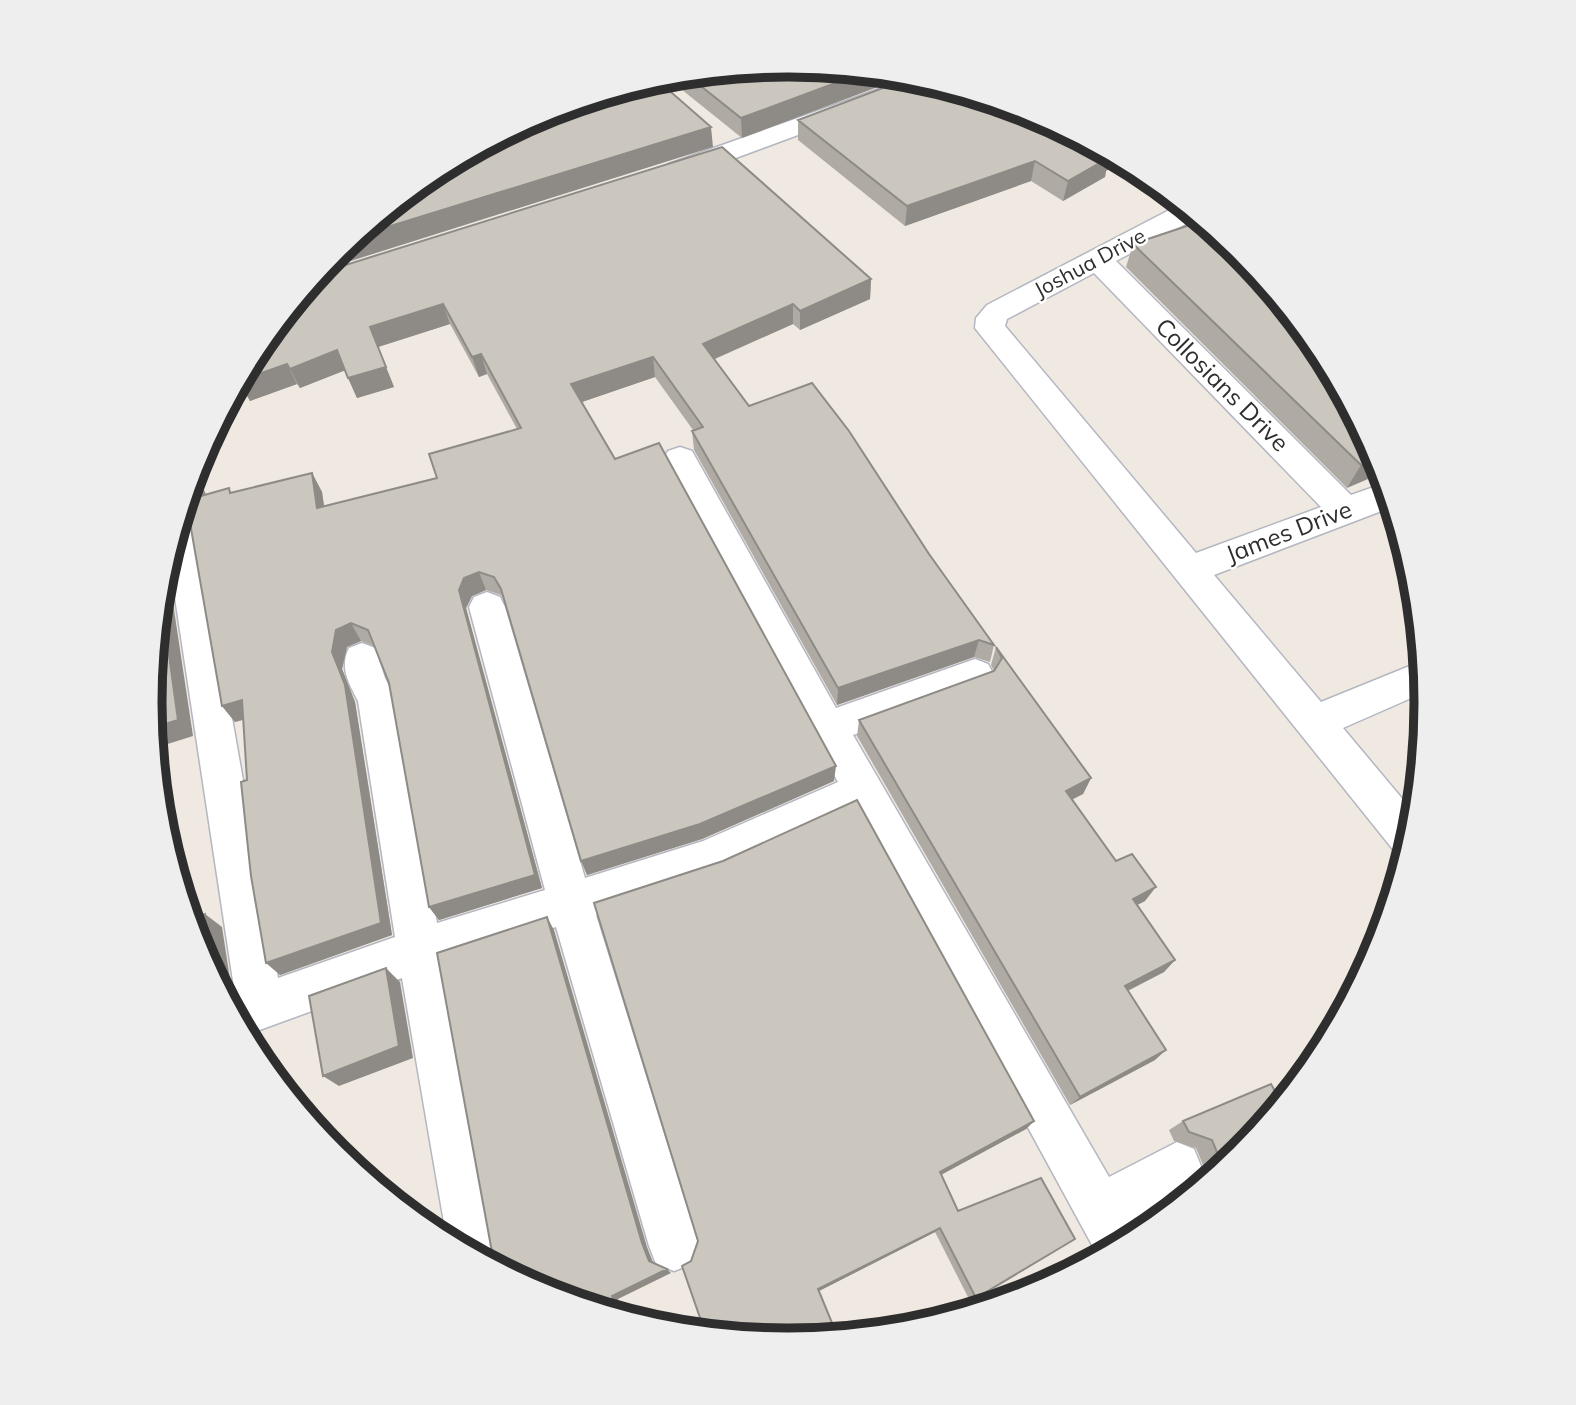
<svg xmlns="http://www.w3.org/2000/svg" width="1576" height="1405" viewBox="0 0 1576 1405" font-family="Mulish,sans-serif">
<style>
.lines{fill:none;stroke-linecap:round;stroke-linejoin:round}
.minor-casing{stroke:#b4b7c1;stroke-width:3}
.minor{fill:#fff;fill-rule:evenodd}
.wall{fill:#afaba4}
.shaded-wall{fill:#8e8b86}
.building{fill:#cbc7bf;stroke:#8e8b86;stroke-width:2}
.labels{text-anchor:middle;stroke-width:5;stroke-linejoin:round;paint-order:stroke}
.far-street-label{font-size:21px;fill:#2e2e2e;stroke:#fff}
.street-label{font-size:24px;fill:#2e2e2e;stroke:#fff}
.rim{fill:none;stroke:#2e2e2e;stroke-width:9}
</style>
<rect width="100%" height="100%" fill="#efe9e1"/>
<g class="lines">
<g class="minor-casing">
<path id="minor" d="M913 77 936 84 687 176H669L665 170 669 164Z
M1179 205 1197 218 1116 261 1351 495 1385 483 1392 507 1214 575 1321 702 1422 661 1425 692 1343 728 1415 814 1405 856 1395 852 975 328 976 318 987 305ZM1094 273 1321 507 1196 553 1005 326 1007 319Z
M680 447 692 451 836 708 975 659 988 664 994 675 988 686 853 735 1109 1177 1177 1142 1194 1149 1201 1166 1194 1183 1133 1219 1141 1234 1098 1256 856 812 724 873 596 915 699 1246 692 1264 674 1271 656 1264 649 1246 556 927 444 963 500 1255 496 1266 447 1240 402 978 246 1035 226 997 235 994 169 558 184 508 192 511 197 520 278 978 395 937 358 701C349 684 339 667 349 648L362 643 375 648 385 678 396 700 437 923 545 890 469 607 474 597 487 592 500 597 505 607 585 878 703 841 838 782 663 459 668 451Z"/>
</g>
<use href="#minor" class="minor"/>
</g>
<path class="wall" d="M788 65 742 138 666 77Z
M798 120 1106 171 1105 177 1063 201 1031 181 905 226 798 140Z
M1133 244 1377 459 1347 488 1126 267Z
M320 273 871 279 870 299 800 330 793 324 715 359 749 406 929 554 994 645 990 662 974 657 837 705 694 450 692 431 693 430 655 377 582 402 615 459 834 781 702 839 587 875 505 601 501 595 486 590 472 596 466 608 542 888 439 920 429 907 389 683 374 646 361 641 347 647 342 669 355 702 392 935 280 975 247 780 243 720 235 722 222 706 188 508H184L194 475 206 494 232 492 312 473 322 492 324 506 437 478 517 429 487 374 479 377 450 324 378 347 394 387 357 398 345 370 300 388 297 384 250 401 243 388Z
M996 647 1091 778 1083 794 1072 800 1145 901 1137 905 1175 960 1164 972 1128 991 1155 1060 1070 1105 857 736 859 720 994 671 991 665Z
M1034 1121 1026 1129 941 1175 976 1298 970 1301 935 1232 819 1291 682 1266Z
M1183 1121 1239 1154 1212 1176 1197 1182 1203 1165 1196 1148 1174 1141 1169 1130Z"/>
<path class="shaded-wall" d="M865 72 907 76 742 138 741 118Z
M711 127 713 147 322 270 337 251 355 237Z
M1108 154 1123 162 1106 171 1105 177 1063 201 1068 181Z
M1035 161 1031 181 905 226 907 206Z
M871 279 870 299 800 330V311Z
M443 304 450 324 378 347 370 327Z
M793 304V324L705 363 703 344Z
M337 350 346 370 300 388 290 369Z
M481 354 487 374 479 377 472 357Z
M653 357 655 377 576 404 571 384Z
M287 364 297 384 250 401 243 388 235 391 241 380Z
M386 367 394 387 357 398 348 378Z
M1377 459 1382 473 1347 488 1361 465Z
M312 473 322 492 327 527 317 508Z
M194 475 204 490 213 515 201 496Z
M167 563 193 736 155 748 153 728 161 597 163 578Z
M479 572 486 590 472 596 466 608 542 888 439 920 429 907 459 590 464 578Z
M351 623 361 641 347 647 342 669 355 702 392 935 280 975 266 963 336 630Z
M979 640 974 657 837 705 838 688Z
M242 700 255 716 235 722 222 706Z
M836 766 834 781 702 839 587 875 581 861Z
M1091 778 1083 794 1058 806 1066 791Z
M1156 887 1145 901 1123 912 1133 899Z
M205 914 222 927 232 992 225 995 214 975Z
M547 917 554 930 647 1247 654 1265 649 1261 642 1243Z
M1175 960 1164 972 1115 997 1125 986Z
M386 968 400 982 413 1058 339 1086 323 1076Z
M1166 1050 1155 1060 1070 1105 1080 1097Z
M297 1095 313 1103 316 1128 299 1107Z
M1034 1121 1026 1129 935 1178 940 1172Z
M940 1228 935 1232 817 1292 818 1289Z
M667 1269 671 1273 618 1299 623 1316 617 1314 612 1296Z"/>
<path class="building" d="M788 65 865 72 741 118 687 75Z
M912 77 1032 113 1108 154 1106 155 1110 157 1068 181 1035 161 907 206 798 120Z
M656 79 711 127 355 237 434 172 544 113Z
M722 147 871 279 800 311 793 304 703 344 749 406 812 383 849 431 929 554 994 645 979 640 838 688 692 431 703 427 653 357 571 384 615 459 659 443 836 766 700 824 581 861 501 589 494 577 479 572 464 578 459 590 535 875 429 907 389 683 368 630 351 623 336 630 332 652 345 685 381 923 266 963 251 876 241 782 247 780 242 700 222 706 186 500 193 476 201 496 229 488 230 493 312 473 317 508 437 478 429 454 521 428 481 354 472 357 443 304 370 327 386 367 348 378 337 350 290 369 287 364 241 380 258 348 320 273Z
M1202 221 1239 252 1318 349 1377 459 1361 465 1133 244Z
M161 597 178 720 153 728 150 702Z
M996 647 1091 778 1066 791 1116 861 1132 854 1156 887 1133 899 1175 960 1125 986 1166 1050 1080 1097 859 720 994 671 1002 658Z
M857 800 1034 1121 940 1172 958 1211 1041 1178 1075 1239 976 1298 940 1228 818 1289 837 1335 788 1340 705 1332 682 1266 691 1261 698 1241 594 903 723 861Z
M205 914 214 975 199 946 190 919Z
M547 917 642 1243 649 1261 667 1269 612 1296 617 1314 544 1292 488 1262 492 1252 437 953Z
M386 968 399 1046 323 1076 309 996Z
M1271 1084 1281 1102 1239 1154 1213 1175 1219 1157 1212 1140 1189 1132 1183 1121Z
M297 1095 299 1107 291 1097Z"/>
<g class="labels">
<g class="far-street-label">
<text transform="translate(1090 263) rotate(-28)" y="7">Joshua Drive</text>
</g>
<g class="street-label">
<text transform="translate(1222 385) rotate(45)" y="8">Collosians Drive</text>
<text transform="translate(1289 532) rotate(-21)" y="8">James Drive</text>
</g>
</g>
<path d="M0 0H1576V1405H0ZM787 77H789A625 625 0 0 1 1414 702V703A625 625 0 0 1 789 1328H787A625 625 0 0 1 162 703V702A625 625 0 0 1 787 77Z" fill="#eee" fill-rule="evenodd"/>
<path class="rim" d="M787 77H789A625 625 0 0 1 1414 702V703A625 625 0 0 1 789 1328H787A625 625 0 0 1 162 703V702A625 625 0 0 1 787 77Z"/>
</svg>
